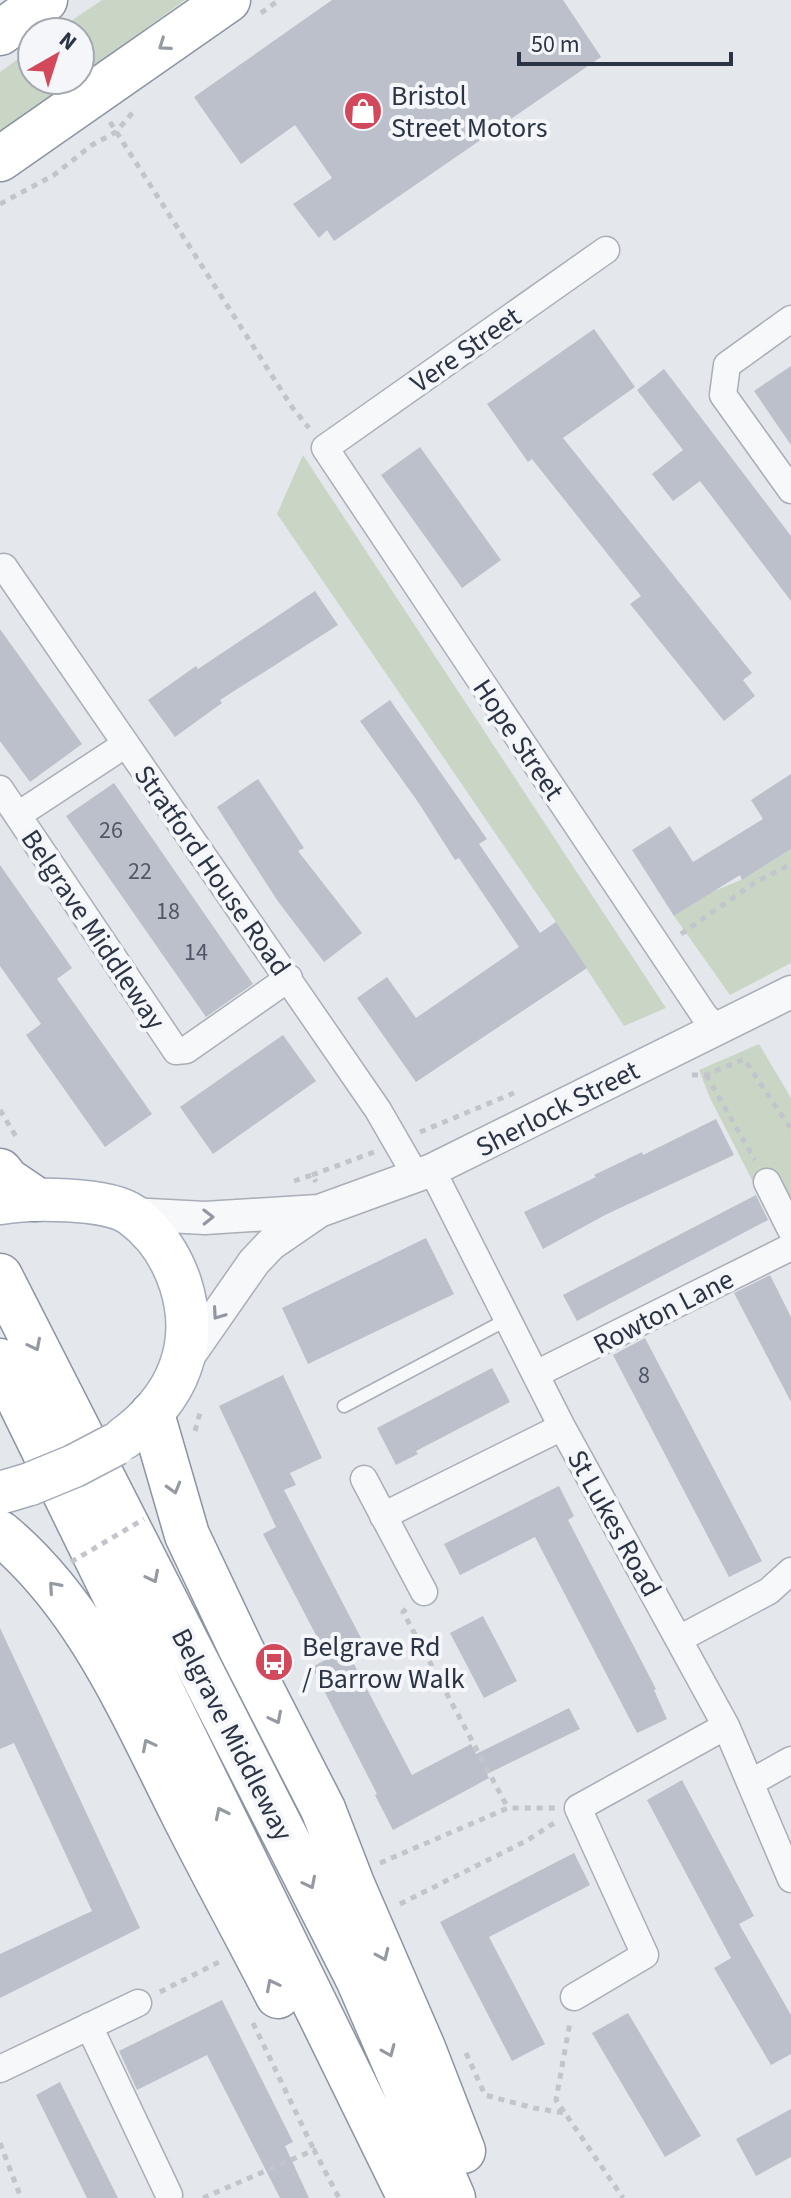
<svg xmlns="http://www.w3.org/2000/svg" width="791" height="2198" viewBox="0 0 791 2198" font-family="'Source Sans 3',sans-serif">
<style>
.green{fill:#c9d6c5}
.building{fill:#bbc0ca}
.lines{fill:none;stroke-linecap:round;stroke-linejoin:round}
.service-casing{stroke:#a9aeb7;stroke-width:15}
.minor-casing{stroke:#a9aeb7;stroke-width:29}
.tertiary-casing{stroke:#a9aeb7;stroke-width:35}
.primary-casing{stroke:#a3abb8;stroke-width:45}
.trunk-casing{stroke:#8b94a3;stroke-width:47}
.path{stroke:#c2c5cb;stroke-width:5;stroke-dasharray:6 6;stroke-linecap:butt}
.service{stroke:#f7f8fa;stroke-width:12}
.minor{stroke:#f7f8fa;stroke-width:26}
.tertiary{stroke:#f7f8fa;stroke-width:32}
.primary{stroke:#fff;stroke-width:42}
.trunk{stroke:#fff;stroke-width:44}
.primary-bridge-casing{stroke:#a3abb8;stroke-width:45;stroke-linecap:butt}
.path-bridge{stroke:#c2c5cb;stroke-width:5;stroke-dasharray:6 6;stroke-linecap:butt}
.primary-bridge{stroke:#fff;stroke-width:42}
.oneway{stroke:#959aa2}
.oneway2{stroke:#9196a0}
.labels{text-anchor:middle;stroke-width:8;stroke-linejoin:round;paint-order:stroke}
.number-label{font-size:24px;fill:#4f5766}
.poi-label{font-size:28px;fill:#2b3445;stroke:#f4f6f9;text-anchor:start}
.street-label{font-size:28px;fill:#2b3445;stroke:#f4f6f9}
</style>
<rect width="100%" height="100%" fill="#e4e7ec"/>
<path class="green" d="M102 0H185L80 76V32H55Z
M32 49V80H75L0 135V72Z
M303 455 666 1008 624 1026 556 922 277 514Z
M791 849V963L730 995 674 916 712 892 743 879Z
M759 1044 791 1098V1202L776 1174 754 1184 710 1098 699 1070Z"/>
<path class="building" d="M332 0H563L601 57 334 241 327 230 319 238 293 204 332 178 295 125 241 164 194 97Z
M594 329 635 387 563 438 752 673 743 680 755 696 724 721 630 604 641 596 532 459 528 462 487 404Z
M791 366V445L754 391Z
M664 369 791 536V601L700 481 673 501 652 474 683 450 637 390Z
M420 447 501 560 462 588 381 475Z
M315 591 338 625 220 700 222 703 175 737 148 700 196 666 198 669Z
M0 629 82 744 30 782 0 741Z
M390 700 487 839 479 844 540 933 556 922 587 968 416 1082 357 998 387 977 416 1018 519 947 459 858 455 860 418 802 360 721Z
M791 774V849L742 880 740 875 674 916 632 850 670 826 693 862 763 819 751 800Z
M258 779 304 848 298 851 362 933 324 962 277 900 217 807Z
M114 783 253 984 206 1017 66 816Z
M0 865 72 968 57 979 152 1114 105 1147 26 1035 41 1024 0 966Z
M283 1035 316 1081 213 1154 180 1107Z
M716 1119 734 1155 605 1215 543 1249 524 1212 596 1177 594 1175 642 1152 643 1155Z
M756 1195 768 1220 577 1321 563 1295Z
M426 1238 454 1294 308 1364 282 1308Z
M770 1275 791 1317V1402L734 1293Z
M645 1338 762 1561 729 1577 613 1355Z
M492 1368 510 1402 416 1451 418 1454 396 1465 377 1428Z
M283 1375 322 1458 290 1473 296 1485 284 1490 362 1640 328 1658 263 1534 276 1527 219 1406Z
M559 1486 574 1516 568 1520 656 1689 654 1690 667 1719 637 1733 535 1537 460 1575 444 1544Z
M483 1616 517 1681 484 1698 450 1633Z
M0 1628 140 1928 0 1998V1954L92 1911 14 1743 0 1749Z
M346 1649 412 1775 471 1744 476 1754 569 1708 580 1729 487 1774 489 1778 393 1830 375 1795 377 1794 312 1667Z
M682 1780 754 1916 739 1924 791 2015V2054L771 2065 714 1968 731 1958 647 1800Z
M574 1853 590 1885 489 1937 545 2044 512 2061 440 1922Z
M222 2000 293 2142 285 2146 309 2198H280L207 2055 137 2090 119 2051Z
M628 2013 701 2136 665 2157 592 2033Z
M60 2082 118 2198H87L36 2095Z
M791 2109V2157L756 2176 736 2139Z"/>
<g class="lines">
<g class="service-casing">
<path id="service" d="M344 1406 508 1319"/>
</g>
<g class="minor-casing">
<path id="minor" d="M606 250 325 448 704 1015 716 1028
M791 319 727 365 723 395 791 490
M0 570 4 567 378 1110 416 1176
M0 789 176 1051 186 1050 289 978
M18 815 126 744
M432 1170 562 1427 726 1726 791 1879
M767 1182 791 1230
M536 1374 791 1247
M364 1479 424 1592
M383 1516 562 1427
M679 1639 769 1591 791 1571
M750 1783 791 1760
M574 1997 645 1955 578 1808 726 1726
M89 2026 169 2195
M0 2069 138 2003"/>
</g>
<g class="tertiary-casing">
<path id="tertiary" d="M130 1214 205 1218 318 1211
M185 1361 254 1262 271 1244 319 1211 432 1170 791 992"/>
</g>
<g class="primary-casing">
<path id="primary" d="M0 1203C30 1198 107 1197 132 1215 177 1248 200 1314 180 1368 170 1396 148 1421 124 1438
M0 1493 30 1484"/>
</g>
<g class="trunk-casing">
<path id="trunk" d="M0 33 45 0
M0 159 228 0
M0 1171 7 1180 35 1199
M0 1276 358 1979 453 2198
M0 1361 410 2198
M152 1414 187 1535 241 1649 323 1809 352 1884 423 2048 463 2151
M0 1533C87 1605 132 1713 182 1812 213 1874 247 1935 278 1996"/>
</g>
<path class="path" d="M261 13 279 0
M110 122 292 407 309 428
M0 204 54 175 92 145 116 132 133 112
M681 934 756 882 791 864
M692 1075H706L744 1059 791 1129
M706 1075 755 1160
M0 1110 18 1140
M420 1132 514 1093
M312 1175 374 1152
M294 1181 312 1175 316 1182
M195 1431 201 1409
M406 1609 403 1612 508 1808
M380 1863 508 1808H555
M400 1904 526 1841 557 1821
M160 1992 223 1960
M253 2023 314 2150
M466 2053 485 2095 534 2108 565 2113 623 2198
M564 2112 556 2100 570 2022
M0 2143 21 2198
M203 2198 314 2150 339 2198"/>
<use href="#service" class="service"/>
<use href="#minor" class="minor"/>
<use href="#tertiary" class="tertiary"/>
<use href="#primary" class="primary"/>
<use href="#trunk" class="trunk"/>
<g class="primary-bridge-casing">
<path id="primary-bridge" d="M30 1484 74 1466 116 1444"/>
</g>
<path class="path-bridge" d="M71 1562 144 1519"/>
<use href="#primary-bridge" class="primary-bridge"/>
</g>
<defs><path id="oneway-chevron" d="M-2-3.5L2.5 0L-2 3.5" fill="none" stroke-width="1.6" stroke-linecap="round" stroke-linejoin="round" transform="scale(2)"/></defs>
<g class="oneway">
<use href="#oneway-chevron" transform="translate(164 45) rotate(145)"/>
<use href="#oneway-chevron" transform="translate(35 1345) rotate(63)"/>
<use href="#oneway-chevron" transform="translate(174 1488) rotate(74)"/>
<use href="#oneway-chevron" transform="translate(153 1577) rotate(63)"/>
<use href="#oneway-chevron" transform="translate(54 1587) rotate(-131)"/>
<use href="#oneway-chevron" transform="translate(276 1718) rotate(63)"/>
<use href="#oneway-chevron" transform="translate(148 1745) rotate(-117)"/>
<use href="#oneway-chevron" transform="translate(221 1813) rotate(-116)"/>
<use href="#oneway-chevron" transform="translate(310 1883) rotate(63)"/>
<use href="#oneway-chevron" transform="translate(383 1955) rotate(66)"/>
<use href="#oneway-chevron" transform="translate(272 1985) rotate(-117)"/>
<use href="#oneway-chevron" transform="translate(389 2051) rotate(67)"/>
</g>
<g class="oneway2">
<use href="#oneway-chevron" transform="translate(208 1217) rotate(-1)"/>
<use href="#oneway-chevron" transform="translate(218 1314) rotate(125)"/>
</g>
<defs>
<g id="shop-disc" transform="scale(2)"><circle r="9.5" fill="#d1495b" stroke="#f4f6f9"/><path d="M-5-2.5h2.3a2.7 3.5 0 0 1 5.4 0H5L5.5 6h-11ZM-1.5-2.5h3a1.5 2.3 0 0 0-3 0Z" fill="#fff"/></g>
<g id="bus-disc" transform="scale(2)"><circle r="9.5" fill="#d1495b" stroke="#f4f6f9"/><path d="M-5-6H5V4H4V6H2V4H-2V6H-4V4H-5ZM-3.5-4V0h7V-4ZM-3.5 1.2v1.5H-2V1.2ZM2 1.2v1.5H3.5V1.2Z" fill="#fff"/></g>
</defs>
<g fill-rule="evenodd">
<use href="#shop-disc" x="363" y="111"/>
<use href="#bus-disc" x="274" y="1662"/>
</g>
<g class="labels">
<g class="number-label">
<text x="111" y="838">26</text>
<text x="140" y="879">22</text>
<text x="168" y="919">18</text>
<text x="196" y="960">14</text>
<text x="644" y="1383">8</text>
</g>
<g class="poi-label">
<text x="391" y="105">Bristol<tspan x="391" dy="32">Street Motors</tspan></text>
<text x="302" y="1656">Belgrave Rd<tspan x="302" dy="32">/ Barrow Walk</tspan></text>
</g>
<g class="street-label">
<text transform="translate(465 349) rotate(-35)" y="10">Vere Street</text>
<text transform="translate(519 739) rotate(56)" y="10">Hope Street</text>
<text transform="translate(213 870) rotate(55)" y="10">Stratford House Road</text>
<text transform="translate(94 929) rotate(56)" y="10">Belgrave Middleway</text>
<text transform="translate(557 1108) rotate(-27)" y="10">Sherlock Street</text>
<text transform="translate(663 1311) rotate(-27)" y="10">Rowton Lane</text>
<text transform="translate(615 1523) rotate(61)" y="10">St Lukes Road</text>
<text transform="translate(233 1734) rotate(63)" y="10">Belgrave Middleway</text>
</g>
</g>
<g transform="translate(56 56) rotate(39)"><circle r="38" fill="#f4f6f9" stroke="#a4a8b1" stroke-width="2"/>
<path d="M0-6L14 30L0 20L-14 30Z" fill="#d1495b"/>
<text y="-12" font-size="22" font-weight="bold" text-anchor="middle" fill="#2b3445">N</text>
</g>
<path d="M519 52v12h212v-12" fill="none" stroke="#2b3445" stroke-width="4"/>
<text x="531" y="52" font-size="24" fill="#2b3445" stroke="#f4f6f9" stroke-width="6" paint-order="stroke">50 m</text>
</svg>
